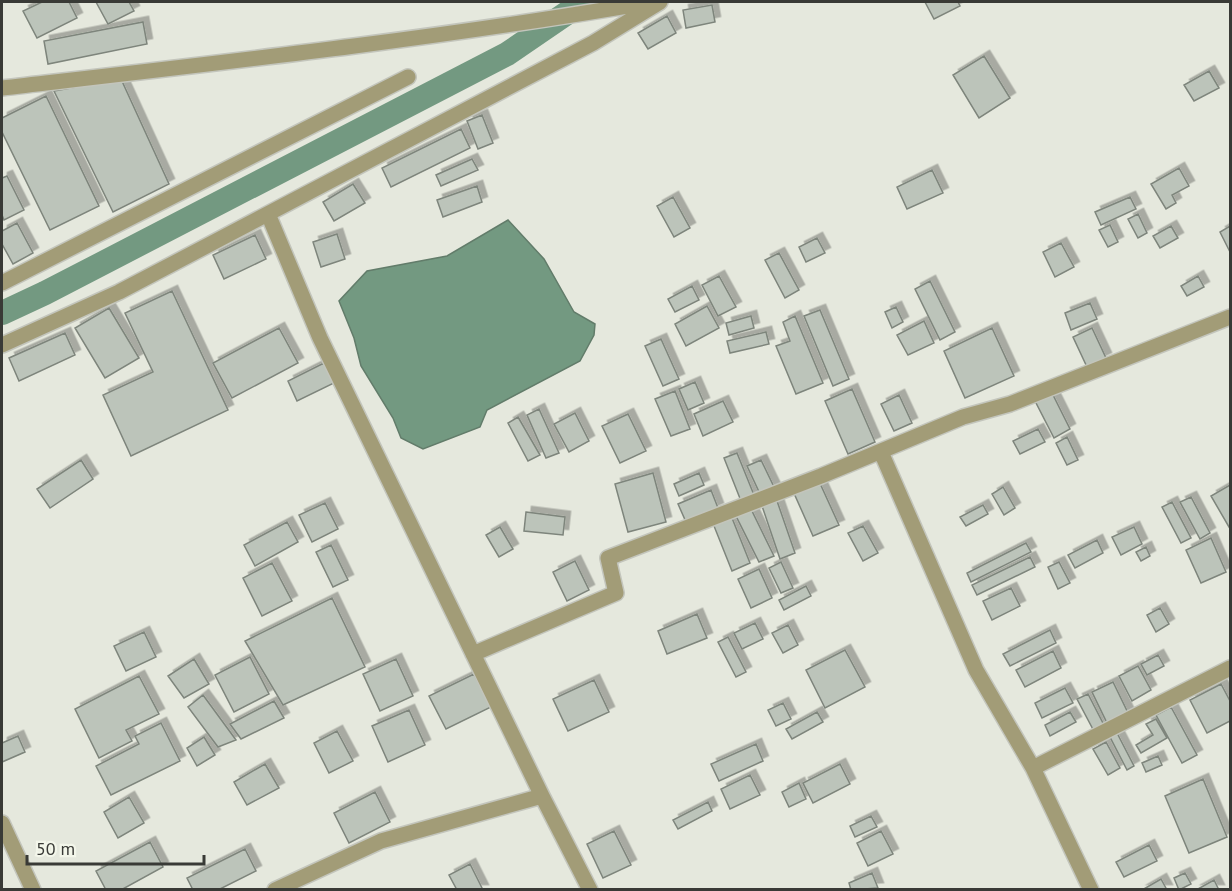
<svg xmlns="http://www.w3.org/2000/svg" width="1232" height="891" viewBox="0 0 1232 891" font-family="'PT Sans',sans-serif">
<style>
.water{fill:#739981;stroke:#627c6a;stroke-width:1.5}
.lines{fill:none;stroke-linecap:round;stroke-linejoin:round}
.canal{stroke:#739981;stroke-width:24}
.building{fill:#bcc4ba;stroke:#7e857c;stroke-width:1.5;filter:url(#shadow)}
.minor-casing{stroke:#c3c5bc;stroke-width:18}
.minor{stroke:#a29c77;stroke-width:15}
</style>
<defs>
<filter id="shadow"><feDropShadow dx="5.5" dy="-5.5" stdDeviation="0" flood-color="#0004"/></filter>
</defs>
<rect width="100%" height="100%" fill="#e5e8dd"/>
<path class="water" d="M508 220 544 259 574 312 595 324 594 335 580 361 487 410 480 427 423 449 401 438 393 418 361 366 354 338 339 301 367 271 447 256Z"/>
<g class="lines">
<path class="canal" d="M2 313 45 293 507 54 583 2"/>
</g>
<path class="building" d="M42 2H69L77 18 37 38 23 11Z
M96 2H129L134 11 108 24Z
M925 2H958L960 6 934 19Z
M712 5 715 22 686 28 683 10Z
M667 16 676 33 648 49 638 33Z
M143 22 147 44 48 64 44 41Z
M984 56 1010 98 979 118 953 75Z
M1209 71 1219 88 1194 101 1184 85Z
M121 79 169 184 113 212 54 91Z
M46 96 99 206 50 230 2 132V118Z
M482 115 493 143 478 149 467 121Z
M461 129 470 148 391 187 382 168Z
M472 159 478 170 441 186 436 175Z
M1179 168 1189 186 1172 195 1176 203 1166 209 1151 184Z
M932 170 943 193 907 209 897 187Z
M7 176 24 210 4 220 2 215V178Z
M353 184 365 203 334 221 323 202Z
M477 186 482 202 443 217 437 200Z
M673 197 690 228 674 237 657 206Z
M1130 197 1136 209 1101 225 1095 212Z
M1138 214 1147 233 1138 238 1128 219Z
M17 223 33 253 13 264 2 244V231Z
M1110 225 1118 242 1108 247 1099 230Z
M1171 226 1178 238 1160 248 1153 236Z
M1230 226V252L1220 232Z
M337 234 345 259 321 267 313 242Z
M255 235 266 259 224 279 213 255Z
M817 238 825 253 806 262 799 247Z
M1061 243 1074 267 1055 277 1043 252Z
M779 253 799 290 785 298 765 260Z
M719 276 736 307 718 316 702 285Z
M1198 276 1204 287 1187 296 1181 286Z
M930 281 955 332 940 340 915 289Z
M692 286 699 300 675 312 668 299Z
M172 291 228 410 131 456 103 395 153 372 125 313Z
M1090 303 1097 319 1071 330 1065 313Z
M707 306 719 328 686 346 675 324Z
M896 307 903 322 892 328 885 312Z
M109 308 139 358 105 378 75 328Z
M820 310 849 379 833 386 804 316Z
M751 316 754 328 729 335 726 323Z
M795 316 823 383 796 394 776 346 790 341 783 322Z
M924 321 934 343 908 355 897 335Z
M279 328 298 363 232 398 213 363Z
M992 328 1014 376 965 398 944 351Z
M1092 328 1106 358 1087 367 1073 337Z
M766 332 769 344 730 353 727 341Z
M65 333 75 355 19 381 9 358Z
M661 339 679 379 663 386 645 346Z
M324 363 334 383 297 401 288 381Z
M695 382 704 403 688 410 679 389Z
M852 389 875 442 848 454 825 401Z
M1050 389 1070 429 1054 438 1033 397Z
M675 391 690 429 671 436 655 399Z
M899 395 912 423 894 431 881 404Z
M723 401 733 422 703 436 694 414Z
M539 409 559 453 546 458 527 415Z
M575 413 589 441 569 452 554 424Z
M628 414 646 451 620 463 602 426Z
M518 417 540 455 528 461 508 423Z
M1038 429 1045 442 1020 454 1013 441Z
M1067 437 1078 460 1067 465 1056 443Z
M737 453 754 495 741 501 724 458Z
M81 460 93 479 50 508 37 489Z
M761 460 775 489 761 496 747 466Z
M653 473 666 522 628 532 615 484Z
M699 473 704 485 679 496 674 484Z
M818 479 839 525 813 536 793 491Z
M1230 485V526L1229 527 1211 496Z
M1003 487 1015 508 1004 515 992 494Z
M711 490 718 508 686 522 678 504Z
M1191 497 1210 533 1200 539 1180 502Z
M776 498 795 553 780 559 761 503Z
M1172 502 1191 538 1181 543 1162 507Z
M325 503 338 529 312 542 299 515Z
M983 505 988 514 966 526 960 517Z
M750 507 774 556 759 562 735 514Z
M526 512 565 517 563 535 524 531Z
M730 513 750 563 732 571 712 521Z
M287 522 298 542 255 566 244 545Z
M863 526 878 553 863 561 848 533Z
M500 527 513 549 499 557 486 535Z
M1134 527 1142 544 1121 555 1112 537Z
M1211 538 1226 572 1201 583 1186 550Z
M1097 540 1103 553 1075 568 1068 555Z
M1026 543 1031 552 971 582 967 573Z
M331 545 348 580 333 587 316 552Z
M1146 547 1150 556 1141 561 1136 552Z
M1030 557 1035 567 977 595 972 585Z
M575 561 589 590 567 601 553 572Z
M781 562 793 588 781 593 769 568Z
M1059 562 1070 583 1058 589 1048 567Z
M272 563 292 601 262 616 243 578Z
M759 569 772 598 751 608 738 579Z
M806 586 811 596 784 610 779 600Z
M1011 588 1020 606 992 620 983 601Z
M332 598 365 667 283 705 245 641Z
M1160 608 1169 624 1156 632 1147 615Z
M697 614 707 638 667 654 658 631Z
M755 623 763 639 742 649 734 633Z
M788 625 798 645 783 653 772 633Z
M1050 630 1056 643 1010 666 1003 654Z
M144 632 156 657 126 671 114 646Z
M728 637 746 672 736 677 718 642Z
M845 650 865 687 825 708 806 670Z
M1053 651 1061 668 1025 687 1016 670Z
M1158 655 1164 666 1147 675 1141 664Z
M250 657 269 694 234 712 215 675Z
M194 659 209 684 184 698 168 676Z
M396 659 413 696 380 711 363 674Z
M1138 666 1151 690 1132 701 1119 676Z
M474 674 491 707 446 729 429 696Z
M139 676 159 714 126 730 132 741 99 758 75 709Z
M594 680 609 712 568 731 553 699Z
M1113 682 1130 717 1109 727 1092 692Z
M1221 684 1230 701V721L1207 733 1190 700Z
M1065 688 1073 703 1042 718 1035 703Z
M1088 694 1106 729 1096 735 1077 699Z
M203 695 236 740 218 747 188 707Z
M274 701 284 718 241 739 230 724Z
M783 703 791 719 776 726 768 710Z
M1171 707 1197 755 1182 763 1156 715Z
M409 710 425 745 388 762 372 726Z
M817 712 823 722 792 739 786 729Z
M1070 712 1076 722 1050 736 1045 725Z
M1156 719 1167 738 1141 753 1136 745 1153 735 1146 724Z
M161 723 180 761 111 795 96 766 139 744 135 736Z
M337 731 353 761 329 773 314 743Z
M1117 733 1134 766 1127 770 1110 737Z
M18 736 25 752 2 762V743Z
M204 737 215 755 197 766 187 748Z
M1106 742 1120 768 1108 775 1093 749Z
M756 744 763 761 719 781 711 764Z
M1158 756 1162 765 1146 772 1142 763Z
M265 764 279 788 247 805 234 782Z
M840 764 850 784 813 803 803 783Z
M750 775 760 795 730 809 721 789Z
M1203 779 1227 837 1189 853 1165 796Z
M799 783 806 799 789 807 782 792Z
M375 792 390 822 349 843 334 813Z
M129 797 144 823 118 838 104 812Z
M708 802 712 811 678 829 673 820Z
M871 816 877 827 855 837 850 826Z
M614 831 631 865 603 878 587 844Z
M881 831 893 854 868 866 857 843Z
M150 842 163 867 121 890H106L96 871Z
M1149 845 1157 861 1124 877 1116 862Z
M245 849 256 871 218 890H193L187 878Z
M470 864 483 890H457L449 875Z
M872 873 878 888 851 890 849 883Z
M1185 873 1191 884 1179 890 1174 878Z
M1161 879 1167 890H1142Z
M1214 880 1219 890H1196Z"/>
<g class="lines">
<g class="minor-casing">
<path id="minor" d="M2 88C218 63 436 39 651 2
M268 214 320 338 542 796 590 890
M2 283 408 77
M2 345 119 292 593 43 660 2
M881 452 976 670 1033 768 1091 890
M473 654 616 593 608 558 821 476 963 417 1010 404 1230 317
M1033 768 1230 668
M2 823 33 890
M275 890 381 841 542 796"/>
</g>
<use href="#minor" class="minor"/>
</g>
<rect width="1232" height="891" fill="none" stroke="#393a36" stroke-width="6"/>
<path d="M27 855v9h177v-9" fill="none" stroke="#393a36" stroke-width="3"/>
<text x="36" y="855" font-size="18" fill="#393a36" stroke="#f3f6ea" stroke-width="4.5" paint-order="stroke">50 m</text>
</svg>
